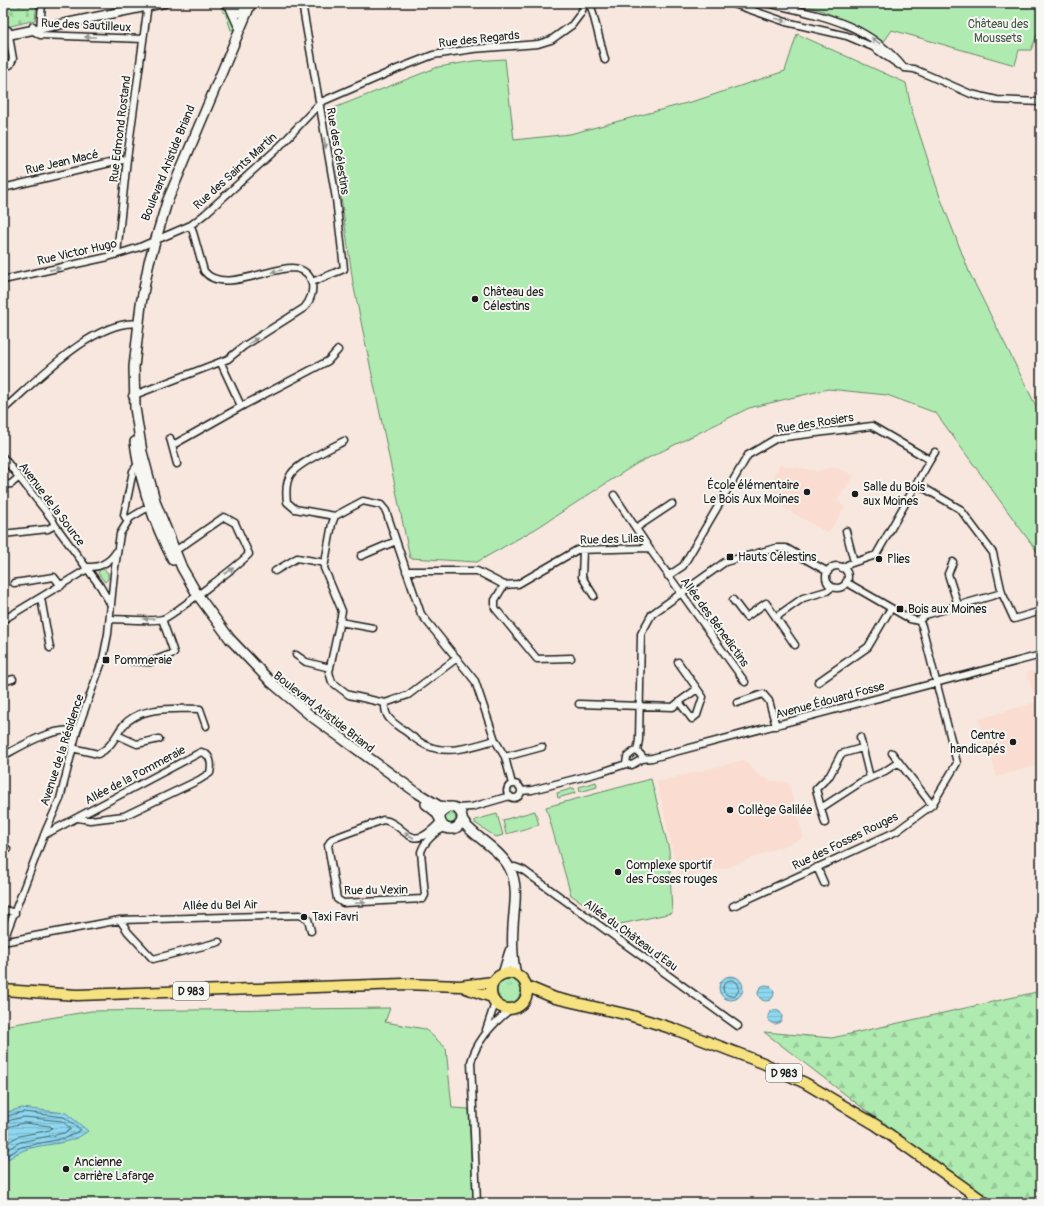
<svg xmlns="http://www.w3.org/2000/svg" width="1044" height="1206" viewBox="0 0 1044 1206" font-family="Pangolin,sans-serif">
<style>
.built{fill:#fadcd0}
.grass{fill:url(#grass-tufts);stroke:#668466}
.forest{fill:url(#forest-firs);stroke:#668466}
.cemetery{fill:url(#cemetery-stones);stroke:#668466}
.green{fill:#afebb1;stroke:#668466}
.water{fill:url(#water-rules);stroke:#608c9b}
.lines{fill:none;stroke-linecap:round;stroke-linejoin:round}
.shore{stroke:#4a6770;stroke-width:1}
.minor-casing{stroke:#1c1c1c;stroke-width:9}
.tertiary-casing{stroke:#1c1c1c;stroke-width:11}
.secondary-casing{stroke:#1c1c1c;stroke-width:12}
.primary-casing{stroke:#1c1c1c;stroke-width:13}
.minor{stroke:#f6f6f2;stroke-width:6}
.tertiary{stroke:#f6f6f2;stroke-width:8}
.secondary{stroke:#f6f6f2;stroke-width:9}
.primary{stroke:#f7e281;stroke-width:10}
.oneway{fill:#949492}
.poi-dot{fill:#1c1c1c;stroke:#f6f6f2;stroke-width:1.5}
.labels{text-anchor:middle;stroke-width:4;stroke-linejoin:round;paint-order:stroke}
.shield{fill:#f6f6f2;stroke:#5d5d5c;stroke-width:1}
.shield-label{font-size:11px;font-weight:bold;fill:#1c1c1c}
.park-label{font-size:12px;fill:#485a49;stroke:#f6f6f2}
.street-label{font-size:12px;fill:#1c1c1c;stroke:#f6f6f2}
.poi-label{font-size:12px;fill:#1c1c1c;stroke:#f6f6f2;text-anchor:start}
</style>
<defs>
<pattern id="grass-tufts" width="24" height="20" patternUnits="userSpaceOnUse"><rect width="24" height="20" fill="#afebb1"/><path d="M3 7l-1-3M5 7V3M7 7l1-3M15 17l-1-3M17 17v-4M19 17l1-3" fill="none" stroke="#96c998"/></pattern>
<pattern id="forest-firs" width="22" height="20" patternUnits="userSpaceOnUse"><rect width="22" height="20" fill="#afebb1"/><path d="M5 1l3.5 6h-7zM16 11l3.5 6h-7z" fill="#96c998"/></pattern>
<pattern id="cemetery-stones" width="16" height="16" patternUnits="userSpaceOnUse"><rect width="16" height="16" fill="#afebb1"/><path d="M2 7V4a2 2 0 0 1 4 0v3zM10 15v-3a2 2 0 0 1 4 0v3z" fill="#96c998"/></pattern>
<pattern id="water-rules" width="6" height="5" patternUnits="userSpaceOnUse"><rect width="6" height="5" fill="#8ed7ef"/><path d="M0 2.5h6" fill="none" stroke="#7ab8cc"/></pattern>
</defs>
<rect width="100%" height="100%" fill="#f8e7de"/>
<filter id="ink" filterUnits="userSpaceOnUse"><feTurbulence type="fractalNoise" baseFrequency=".025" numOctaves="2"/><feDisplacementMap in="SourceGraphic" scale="8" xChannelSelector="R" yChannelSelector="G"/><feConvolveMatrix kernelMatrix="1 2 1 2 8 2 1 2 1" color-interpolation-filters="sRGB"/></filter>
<g filter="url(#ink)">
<path class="built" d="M780 465 818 471 834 467 854 475 837 501 845 507 828 533 772 501 771 483Z
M1041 670V764L997 777 979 719 1037 702 1026 673Z
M744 760 758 775 772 781 788 782 804 838 726 868 679 878 657 782Z"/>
<path class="grass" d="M218 3 231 14 235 29 231 30 226 15Z
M103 569 108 573V579L105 582 98 573 100 570Z
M444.5 818a5.5 5.5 0 1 1 11 0a5.5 5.5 0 1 1-11 0Z
M497 991a12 12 0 1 1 24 0a12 12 0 1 1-24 0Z"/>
<path class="forest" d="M1041 991V1203H990L937 1165 764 1032 832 1038Z"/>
<path class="cemetery" d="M3 3H37L35 20 3 28Z"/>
<path class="green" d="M795 3H1041V25L1031 50H1019L1015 65 892 30 883 43C856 26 827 9 795 3Z
M797 34 906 83 911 108 940 197 970 274 1041 416V557L936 413 887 395 828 389 749 408 636 464 537 528 477 562 410 558 353 283 329 110 438 67 474 61 505 59 514 140 570 134 698 100 785 71Z
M651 779 669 850 672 913 616 925 571 895 546 807Z
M596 782 597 787 580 792 579 787Z
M574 788 575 793 558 798 557 793Z
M535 811 539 825 506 834 503 820Z
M497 814 503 835 496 837 475 823V820Z
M390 1008 385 1022 425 1029 446 1048 452 1108 469 1109 473 1203H3V1026L91 1011Z"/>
<path class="water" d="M719 988a12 12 0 1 1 24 0a12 12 0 1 1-24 0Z
M758 993a8 8 0 1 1 16 0a8 8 0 1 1-16 0Z
M768 1017a7 7 0 1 1 14 0a7 7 0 1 1-14 0Z
M22 1108 66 1113 88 1131C68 1147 43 1142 22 1151 15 1154 9 1159 3 1162V1113Z"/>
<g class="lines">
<path class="shore" d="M723 988a8 8 0 1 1 16 0a8 8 0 1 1-16 0Z
M3 1117 23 1112 64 1117 81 1130 66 1138 21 1147 3 1158
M3 1122 24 1117 62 1121 71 1129 64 1133 20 1142 3 1152
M3 1128 24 1123 50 1126 52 1128 50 1130 19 1136 3 1145"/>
<g class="minor-casing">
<path id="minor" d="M302 3 336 199 344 269 312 282
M585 3 591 6 605 60
M731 3 786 22 847 36 873 47 899 65
M767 3C822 16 866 22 904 68L914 69 971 94 997 100 1041 102
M33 26 35 32 40 35 143 39
M40 29 42 3
M3 67 10 65 13 59 8 30
M3 188 127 159
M117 254 127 159 148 4
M3 280 108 257 140 247 177 231 191 225 205 214 280 146 321 102 397 69 433 55 473 49 538 44 551 40 572 25 581 13 585 3
M221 363 241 406
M132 396 228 359 244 346 304 308C317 294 316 269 292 268 268 268 221 294 204 271L191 225
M3 410C34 383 95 318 139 324
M170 438 177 464
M173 445 244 405 328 361 338 350
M3 457 52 519 55 525 100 586 111 605
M930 460 935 452
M917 484 960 509 993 553 1002 593 1014 619 1041 611
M3 485 11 484 18 478
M614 495 649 548
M335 516 332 524 324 568 342 611 329 672 332 682 349 695 385 703C384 717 392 722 402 729 410 734 419 743 428 746 448 755 475 746 495 740
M335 516 363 501 381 505 386 511 421 614 475 681 495 740 505 757 512 784
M335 516 295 509 287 502C286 494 286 481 291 474 298 463 331 448 344 441
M127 520 124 515 133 471 138 464
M636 528 672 504
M846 531 854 562
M3 534 48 529 55 525
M583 550 582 577 594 596
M361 556 396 541
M953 562 948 574 958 605
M85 566C97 570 110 562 116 552
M826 577a11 11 0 1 1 22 0a11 11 0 1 1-22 0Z
M275 571 297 558 325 563
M406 571H477L504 585 518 584 577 550 649 548 745 682
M668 576 683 566 748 455 777 438 872 426 930 460 876 555 849 564 842 568
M14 583 54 577 61 586
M504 585 495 600V608L537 659 571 658
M41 598 50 648
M733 600 746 617 766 603 795 645
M776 617 803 598 827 591 832 587
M110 619C123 619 152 622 163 619 170 617 244 561 249 554L235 523 224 517 175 551
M3 620 89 568
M919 621 925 615 1002 593
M340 622 373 628
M296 655 306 662 330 668
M131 661 150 662 174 653 162 619
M3 682 13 679
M818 682 868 647 891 608
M679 702 697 689
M385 703 408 695 457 658
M737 703 763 694 769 701 776 726
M579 704 673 707 679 702 692 719 697 715 703 697 678 662
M117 735 137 744 159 739
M860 737 870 778
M72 748 98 754C111 748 114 738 122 727 139 705 176 709 200 709L206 726
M862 748 841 754 830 775 816 789 821 808 861 782 885 771 899 762
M637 751 639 740 641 634 652 614 725 562 776 548H786L828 572
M637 751 642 756V759L632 765 626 764 627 757 633 752Z
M892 753 932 805
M3 756C23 745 54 726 77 731
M505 757 542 747
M642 759 652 758 1041 655
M507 791a7 7 0 1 1 14 0a7 7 0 1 1-14 0Z
M521 791 532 790 602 772 626 764
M456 808 472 807 510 796
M821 808 825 823
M440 821C437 826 433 829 429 832 408 849 403 822 383 820L332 839 328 845 337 899 343 903 423 899 425 895 421 852C424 842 436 830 446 828
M44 835 201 752C211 754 212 764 210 773L199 780 124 816 90 820 78 818
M3 852 7 849
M817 867 824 883
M510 868 515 867 523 870 738 1026
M733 906 897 831 932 805 957 763 922 626 919 621 910 619 846 582
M3 909 15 913
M120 920 128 932 153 959 219 942
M3 942 46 830 60 799 77 731 103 659 108 634 114 574 120 534 130 518 152 505
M3 942 120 920 300 915 308 919 311 931
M486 1030 495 1003
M477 1203 471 1062C477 1040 493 1023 511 1009"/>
</g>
<g class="tertiary-casing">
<path id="tertiary" d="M225 3 238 12 247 13
M237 3 247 13
M231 9 240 29
M3 36 164 3"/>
</g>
<g class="secondary-casing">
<path id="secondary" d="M251 3 167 202 149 262 141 304 134 367 135 408 142 452 156 504 182 568 197 594 230 639 271 682 311 716 416 792 439 806 447 807
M135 442C140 484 154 523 173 560
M426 804 436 812 440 819
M440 818a11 11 0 1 1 22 0a11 11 0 1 1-22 0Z
M462 819C467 833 500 848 510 869 519 887 514 907 513 926 512 943 512 958 516 975
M503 974 510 951"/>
</g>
<g class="primary-casing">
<path id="primary" d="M491 991a18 18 0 1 1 36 0a18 18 0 1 1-36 0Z
M526 986 555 998 629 1015 674 1029 763 1063 805 1083 876 1125 986 1203
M466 988 492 997
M3 990 77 995 404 984 460 986 493 982"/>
</g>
<use href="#minor" class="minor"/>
<use href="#tertiary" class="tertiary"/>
<use href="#secondary" class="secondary"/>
<use href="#primary" class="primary"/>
</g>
<defs><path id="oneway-solid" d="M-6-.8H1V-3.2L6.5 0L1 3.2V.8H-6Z"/></defs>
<g class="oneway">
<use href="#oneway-solid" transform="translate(781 20) rotate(18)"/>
<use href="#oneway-solid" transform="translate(90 37) rotate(-180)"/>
<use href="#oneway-solid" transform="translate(876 41) rotate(-146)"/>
<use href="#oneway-solid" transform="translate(325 143) rotate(81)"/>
<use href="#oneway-solid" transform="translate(55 269) rotate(-11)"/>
<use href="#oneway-solid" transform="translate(277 271) rotate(168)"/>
<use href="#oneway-solid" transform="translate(253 341) rotate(-32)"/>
<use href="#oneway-solid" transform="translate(229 571) rotate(-35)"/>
<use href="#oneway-solid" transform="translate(149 619) rotate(-180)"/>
<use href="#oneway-solid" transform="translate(409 835) rotate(-147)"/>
<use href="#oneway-solid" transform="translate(360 903) rotate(-2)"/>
</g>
</g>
<g class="poi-dot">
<circle cx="475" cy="299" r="4"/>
<circle cx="807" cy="492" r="4"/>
<circle cx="855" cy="494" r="4"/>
<rect x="726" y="553" width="8" height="8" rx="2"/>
<circle cx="879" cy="559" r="4"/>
<rect x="896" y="605" width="8" height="8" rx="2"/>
<rect x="102" y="656" width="8" height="8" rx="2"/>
<circle cx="1013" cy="742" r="4"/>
<circle cx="730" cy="810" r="4"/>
<circle cx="618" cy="872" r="4"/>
<circle cx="304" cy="917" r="4"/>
<circle cx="66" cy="1169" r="4"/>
</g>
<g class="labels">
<g class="shield">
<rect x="173" y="982" width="36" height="18" rx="3"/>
<rect x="766" y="1064" width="36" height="18" rx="3"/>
</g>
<g class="shield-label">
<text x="191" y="995">D 983</text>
<text x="784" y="1077">D 983</text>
</g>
<g class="park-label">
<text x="998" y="28">Château des<tspan x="998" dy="14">Moussets</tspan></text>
</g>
<g class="street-label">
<text transform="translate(86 25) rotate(3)" y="4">Rue des Sautilleux</text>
<text transform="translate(479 39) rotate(-6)" y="4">Rue des Regards</text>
<text transform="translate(120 129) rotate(-83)" y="4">Rue Edmond Rostand</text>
<text transform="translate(338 151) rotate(80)" y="4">Rue des Célestins</text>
<text transform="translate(62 162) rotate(-13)" y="4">Rue Jean Macé</text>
<text transform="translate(168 163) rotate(-68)" y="4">Boulevard Aristide Briand</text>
<text transform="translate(235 171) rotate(-42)" y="4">Rue des Saints Martin</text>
<text transform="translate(77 252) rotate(-13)" y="4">Rue Victor Hugo</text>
<text transform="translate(815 423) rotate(-9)" y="4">Rue des Rosiers</text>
<text transform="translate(52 504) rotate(53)" y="4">Avenue de la Source</text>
<text transform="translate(612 539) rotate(-2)" y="4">Rue des Lilas</text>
<text transform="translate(715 622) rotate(54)" y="4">Allée des Bénedictins</text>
<text transform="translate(830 700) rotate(-15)" y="4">Avenue Édouard Fosse</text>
<text transform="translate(324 712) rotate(38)" y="4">Boulevard Aristide Briand</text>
<text transform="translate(62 750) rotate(-72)" y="4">Avenue de la Résidence</text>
<text transform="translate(135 775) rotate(-28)" y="4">Allée de la Pommeraie</text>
<text transform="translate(845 841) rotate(-26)" y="4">Rue des Fosses Rouges</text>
<text transform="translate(376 890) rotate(-1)" y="4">Rue du Vexin</text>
<text transform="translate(220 905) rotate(-1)" y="4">Allée du Bel Air</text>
<text transform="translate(631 935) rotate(36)" y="4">Allée du Château d'Eau</text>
</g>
<g class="poi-label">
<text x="483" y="296">Château des<tspan x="483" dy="14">Célestins</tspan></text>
<text x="799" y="489" text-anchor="end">École élémentaire<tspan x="799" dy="14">Le Bois Aux Moines</tspan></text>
<text x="863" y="491">Salle du Bois<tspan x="863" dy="14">aux Moines</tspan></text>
<text x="738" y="561">Hauts Célestins</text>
<text x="887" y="563">Plies</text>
<text x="908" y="613">Bois aux Moines</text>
<text x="114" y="664">Pommeraie</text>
<text x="1005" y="739" text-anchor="end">Centre<tspan x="1005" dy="14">handicapés</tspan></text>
<text x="738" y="814">Collège Galilée</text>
<text x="626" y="869">Complexe sportif<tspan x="626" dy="14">des Fosses rouges</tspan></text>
<text x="312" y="921">Taxi Favri</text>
<text x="74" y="1166">Ancienne<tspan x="74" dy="14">carrière Lafarge</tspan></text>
</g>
</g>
<rect width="1044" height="1206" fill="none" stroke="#f6f6f2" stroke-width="16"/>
<rect x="8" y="8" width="1028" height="1190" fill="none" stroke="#1c1c1c" stroke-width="1.5" filter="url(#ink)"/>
</svg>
